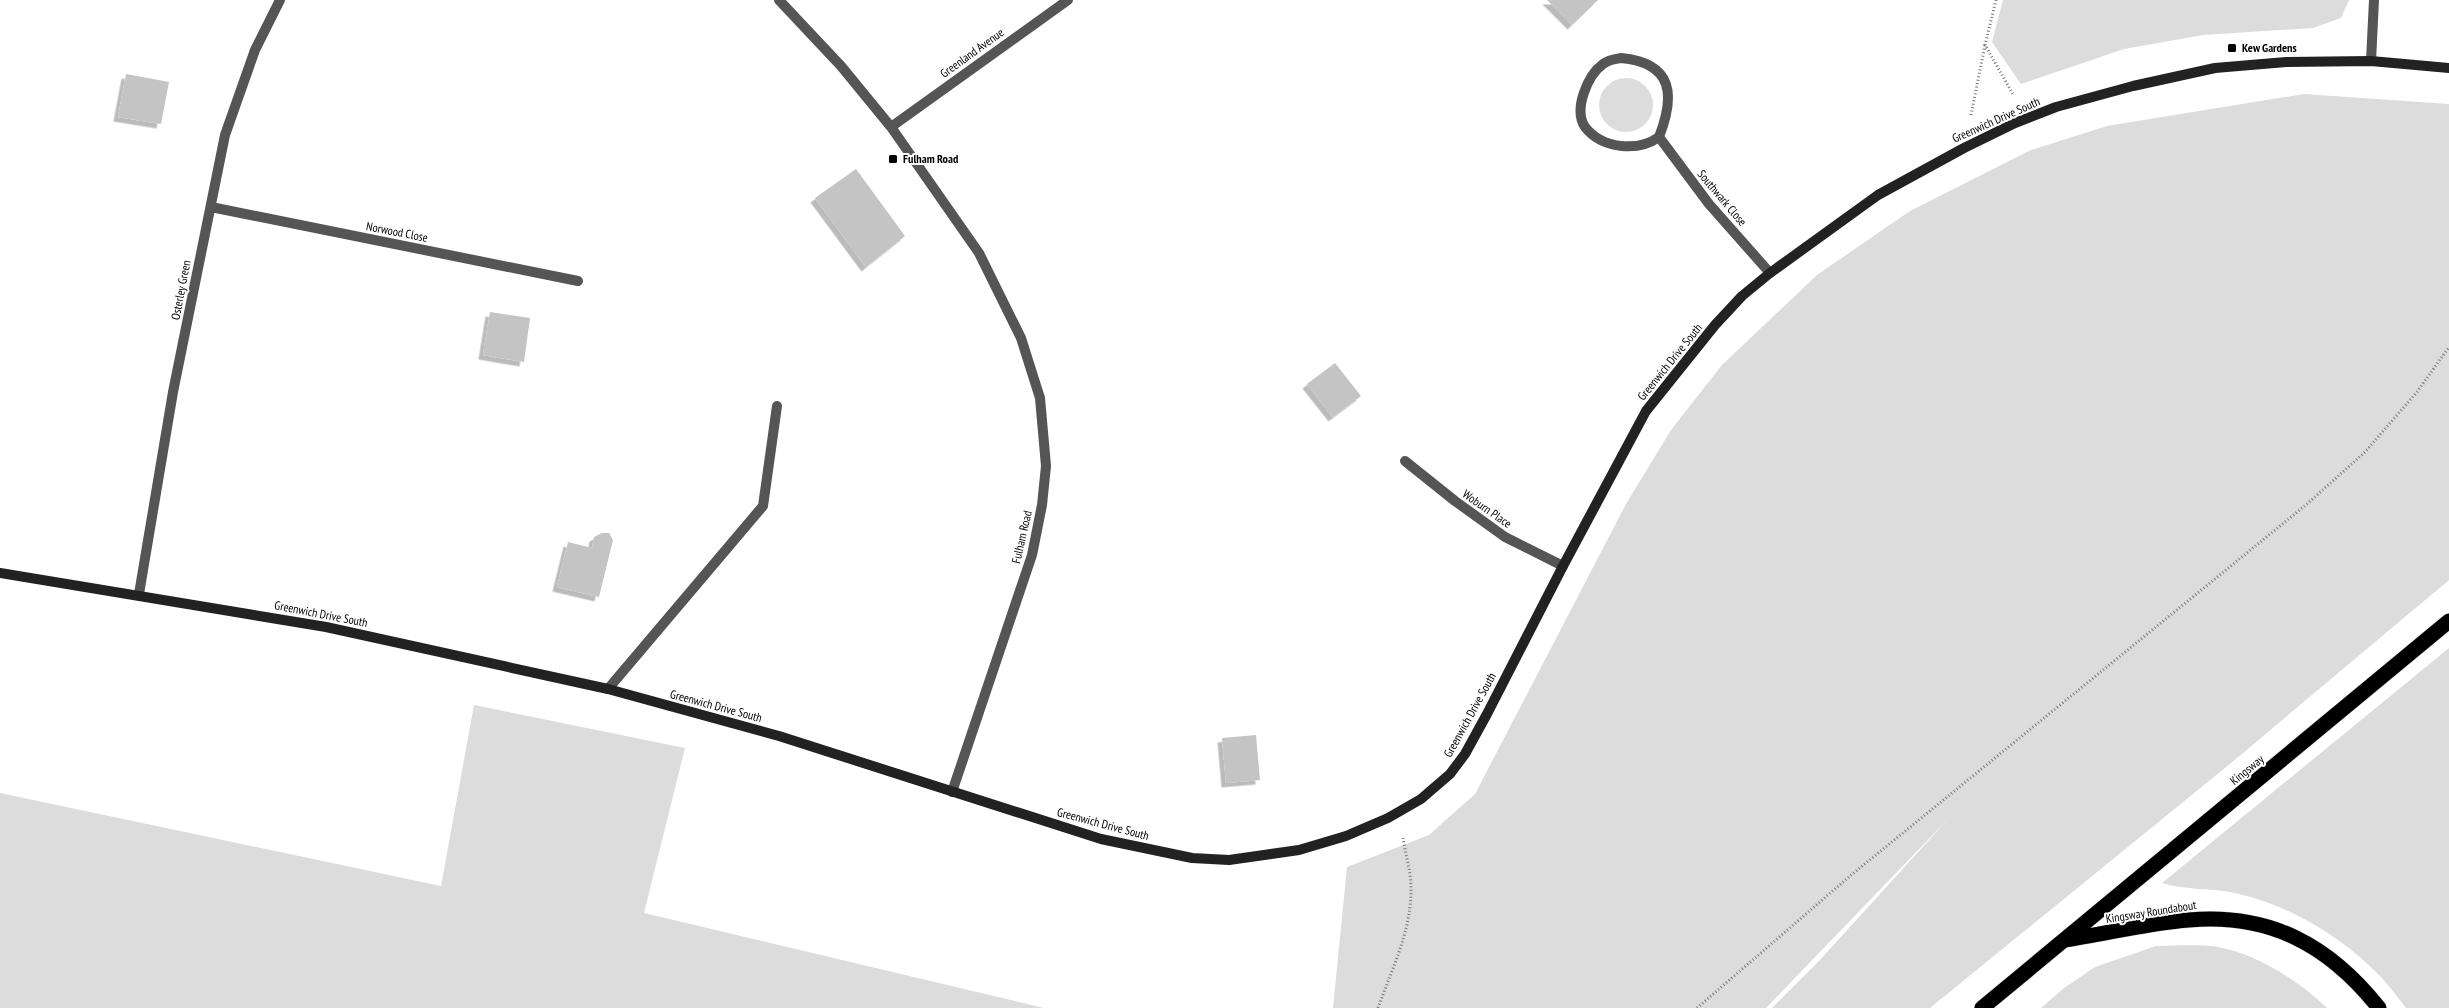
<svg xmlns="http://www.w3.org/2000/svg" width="2449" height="1008" viewBox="0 0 2449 1008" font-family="'PT Sans Narrow',sans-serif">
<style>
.green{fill:#dcdcdc}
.building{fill:#c4c4c4;filter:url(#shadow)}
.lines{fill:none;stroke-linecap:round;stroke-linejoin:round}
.highway-casing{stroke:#dbdbdb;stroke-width:16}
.path{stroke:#777;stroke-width:3;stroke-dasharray:1 2.5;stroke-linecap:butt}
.street{stroke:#555;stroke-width:10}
.secondary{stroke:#222;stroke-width:10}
.highway{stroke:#000;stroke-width:15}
.poi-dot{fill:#000;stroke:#fff;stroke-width:2}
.labels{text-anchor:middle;stroke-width:4;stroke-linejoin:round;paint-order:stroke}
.poi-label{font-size:12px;font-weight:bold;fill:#000;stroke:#fff;text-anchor:start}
.street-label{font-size:12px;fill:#000;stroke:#fff}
</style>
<defs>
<filter id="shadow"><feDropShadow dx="-4.5" dy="4.5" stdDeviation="0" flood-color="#0004"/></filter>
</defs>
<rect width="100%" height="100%" fill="#fff"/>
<path class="green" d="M2003 0H2349L2341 18 2313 28 2203 35 2124 49 2021 84 1992 42Z
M1599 105a27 27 0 1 1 54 0a27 27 0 1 1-54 0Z
M2304 94 2449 104V580L2231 763 1930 1008H1772L1819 961 1950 817 1766 1008H1333L1347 867 1429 835 1475 794 1626 504 1671 430 1722 365 1817 275 1910 211 2031 150 2107 126Z
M2449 648V1008H2406C2397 997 2389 985 2379 975 2340 935 2286 903 2230 892 2208 888 2184 890 2162 883Z
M474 705 685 748 644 913 1044 1008H0V793L441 886Z
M2156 946C2176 946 2198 944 2218 947 2257 954 2299 981 2327 1008H2041L2064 988 2095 967Z"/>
<path class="building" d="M1547 0H1598L1572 25Z
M126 74 169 82 161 124 118 117Z
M856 169 905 236 866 267 815 198Z
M490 312 530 318 524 362 483 355Z
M1335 363 1361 396 1333 417 1307 384Z
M602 533H609L613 540 599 597 557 587 568 542 592 548 594 537Z
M1256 735 1260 780 1226 783 1222 738Z"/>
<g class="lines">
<g class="highway-casing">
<path id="highway" d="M2065 940C2106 934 2147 923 2189 920 2270 913 2329 945 2379 1008
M1982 1008 2449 621"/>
</g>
<path class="path" d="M1996 0 1985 45 2014 96
M1971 115 1985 45
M1378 1008C1392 969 1412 929 1411 887 1411 871 1405 853 1403 838
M1697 1008 1850 876 2307 504 2365 452 2417 392 2449 347"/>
<path class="street" d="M779 0 841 66 891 127 979 253 1021 338 1040 398 1046 466 1042 505 1032 555 952 792
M1621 58C1674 63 1675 96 1659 137 1638 152 1602 149 1585 127 1573 109 1588 75 1603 64 1608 60 1615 59 1621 58Z
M2371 61 2374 0
M891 127 1068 0
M1659 137 1709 204 1770 273
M211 207 578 281
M1405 461 1455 501 1505 537 1563 566
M139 594 173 392 225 135 255 50 280 0
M608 689 763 506 777 406"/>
<path class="secondary" d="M0 573 326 627 608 689 779 736 1101 839 1192 858 1229 860 1299 850 1346 836 1388 818 1421 799 1450 774 1465 754 1487 714 1563 566 1646 411 1715 325 1742 296 1770 273 1878 195 1964 148 2015 123 2056 107 2133 86 2215 68 2286 62 2371 61 2449 68"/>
<use href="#highway" class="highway"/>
</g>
<g class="poi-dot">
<rect x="2227" y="43" width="10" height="10" rx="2.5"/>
<rect x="888" y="154" width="10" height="10" rx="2.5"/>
</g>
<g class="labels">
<g class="poi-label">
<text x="2242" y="52">Kew Gardens</text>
<text x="903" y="163">Fulham Road</text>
</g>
<g class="street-label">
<text transform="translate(972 53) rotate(-36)" y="4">Greenland Avenue</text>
<text transform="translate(1996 120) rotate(-24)" y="4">Greenwich Drive South</text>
<text transform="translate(1722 198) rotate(50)" y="4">Southwark Close</text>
<text transform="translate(397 232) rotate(11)" y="4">Norwood Close</text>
<text transform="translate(181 290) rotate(-79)" y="4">Osterley Green</text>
<text transform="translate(1670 362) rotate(-51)" y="4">Greenwich Drive South</text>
<text transform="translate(1487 509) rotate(35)" y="4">Woburn Place</text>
<text transform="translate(1022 537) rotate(-77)" y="4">Fulham Road</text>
<text transform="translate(321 614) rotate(11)" y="4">Greenwich Drive South</text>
<text transform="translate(716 706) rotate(15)" y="4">Greenwich Drive South</text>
<text transform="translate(1470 715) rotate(-61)" y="4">Greenwich Drive South</text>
<text transform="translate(2247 770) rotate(-39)" y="4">Kingsway</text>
<text transform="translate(1103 824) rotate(15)" y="4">Greenwich Drive South</text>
<text transform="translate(2151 912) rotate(-9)" y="4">Kingsway Roundabout</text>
</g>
</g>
</svg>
